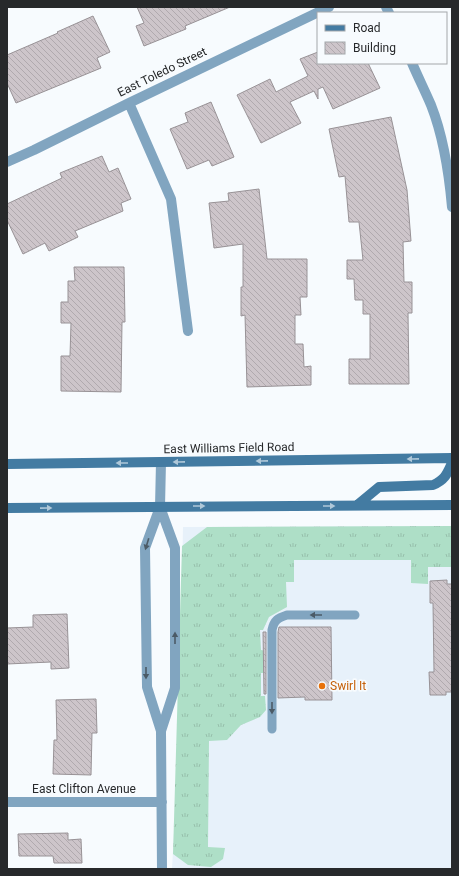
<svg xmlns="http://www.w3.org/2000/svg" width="459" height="876" viewBox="0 0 459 876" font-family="Roboto,sans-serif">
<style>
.built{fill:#e7f1fa}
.grass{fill:url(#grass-tufts)}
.building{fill:url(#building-back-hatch);stroke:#989296}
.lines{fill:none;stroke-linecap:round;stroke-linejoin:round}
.lane{stroke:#81a5c0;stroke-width:9}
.street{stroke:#81a5c0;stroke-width:10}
.secondary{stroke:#437ba2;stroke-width:10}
.oneway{fill:#afc8d9}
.oneway2{fill:#4b5b67}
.food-dot{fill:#e8710a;stroke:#f7fbfe;stroke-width:1.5}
.labels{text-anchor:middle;stroke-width:3.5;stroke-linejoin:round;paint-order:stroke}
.street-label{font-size:12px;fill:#27292b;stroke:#f7fbfe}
.food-label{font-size:12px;fill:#c56008;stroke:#f7fbfe;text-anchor:start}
</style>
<defs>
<pattern id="grass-tufts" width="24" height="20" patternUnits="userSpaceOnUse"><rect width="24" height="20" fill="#aedfc7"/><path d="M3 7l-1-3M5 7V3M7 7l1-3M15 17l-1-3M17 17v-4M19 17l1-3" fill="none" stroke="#96bfab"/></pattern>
<pattern id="building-back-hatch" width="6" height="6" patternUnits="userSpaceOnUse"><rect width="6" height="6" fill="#cdc5ca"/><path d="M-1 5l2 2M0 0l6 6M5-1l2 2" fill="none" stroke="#b0a9ae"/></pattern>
</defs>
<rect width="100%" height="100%" fill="#f7fbfe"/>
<path class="built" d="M452 526V869H172L179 743 183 527Z"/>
<path class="grass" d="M452 526V567H428V584L411 583V560H294V582H286L287 607 269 617 263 630H260L261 650 266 651V673H261V696H265L266 710 260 717 241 725 227 740 209 741 208 847 225 848 223 859 211 867 188 865 173 854 182 546 207 527Z"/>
<path class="building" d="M137 7H230L185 26 186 29 144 46 136 26 144 23Z
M93 16 110 52 97 58 101 68 16 103 7 83V55L58 33 57 32Z
M318 52V63H368L380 88 333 109 323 87 318 89V99L314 91 290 102 301 123 261 143 237 95 270 79 276 92 308 76 300 59Z
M211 102 234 157 212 166 209 160 187 169 170 129 188 122 185 113Z
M391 117 407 190 411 241 403 242 404 282H412V313H408L409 384H349V359H370V314H363V300H355L354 279H347V260H363L359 222H349L345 176 339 177 329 129Z
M102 156 109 172 118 168 131 199 121 203 123 211 75 231 78 237 49 251 45 243 23 254 7 220V204L62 178 60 173Z
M259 189 267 259H307V297H300L301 315H295V344H303L304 367 311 366V385L247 387 245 315 241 316V287H243V244L214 248 209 203 229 201 228 193Z
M74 267H124L125 322H122L121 392 61 391V356H70L71 323H61V302H68V281H75Z
M447 580V584H452V692H446V695H430L429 672H434L433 603H430V581Z
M67 614 69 668 51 669V662L7 664V628L33 627V615Z
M279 627H331L332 700H305V697L278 698V632Z
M263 632H266V694H264Z
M96 699 97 733H92L91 775 53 774 54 740H57L56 700Z
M68 833V840L81 839 82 863H54L53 856H19L18 834Z"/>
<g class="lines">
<path class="lane" d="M272 729V630C274 620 278 618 287 615H355"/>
<path class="street" d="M386 7 389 13
M412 63C418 77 425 91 431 105 444 138 449 173 452 207
M129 103 171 199 188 331
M7 162 34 150 129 103 329 7
M161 462 160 507 145 548 147 687 161 731
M160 507 175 548V688L161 731 162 869
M7 802H162"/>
<path class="secondary" d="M7 464 452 458
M356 506 379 487 433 485C445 480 447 474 452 463
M7 508 452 505"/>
</g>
<defs><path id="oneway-solid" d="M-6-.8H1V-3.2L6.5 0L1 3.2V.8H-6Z"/></defs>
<g class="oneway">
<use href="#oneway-solid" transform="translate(413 459) rotate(179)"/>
<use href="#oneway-solid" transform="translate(262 461) rotate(179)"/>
<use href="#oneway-solid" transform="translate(179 462) rotate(179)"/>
<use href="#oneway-solid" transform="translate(122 463) rotate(180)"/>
<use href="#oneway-solid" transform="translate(199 506)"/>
<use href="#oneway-solid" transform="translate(329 506)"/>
<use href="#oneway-solid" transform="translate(46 508) rotate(-1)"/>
</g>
<g class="oneway2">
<use href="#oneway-solid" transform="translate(147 544) rotate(107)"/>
<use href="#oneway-solid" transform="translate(316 615) rotate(180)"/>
<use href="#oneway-solid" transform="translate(175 638) rotate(-90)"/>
<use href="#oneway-solid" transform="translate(146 673) rotate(90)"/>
<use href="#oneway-solid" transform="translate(272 708) rotate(90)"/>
</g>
<circle class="food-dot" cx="322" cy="686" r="4"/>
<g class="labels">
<g class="street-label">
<text transform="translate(162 72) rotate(-26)" y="4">East Toledo Street</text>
<text transform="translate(229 448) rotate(-1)" y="4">East Williams Field Road</text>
<text x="84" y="793">East Clifton Avenue</text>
</g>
<g class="food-label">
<text x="330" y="690">Swirl It</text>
</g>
</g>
<rect width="459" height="876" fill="none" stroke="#27292b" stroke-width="16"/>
<rect x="317" y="12" width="130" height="52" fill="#f7fbfe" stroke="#a4a7aa"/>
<rect x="325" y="25" width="20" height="6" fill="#437ba2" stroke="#a4a7aa"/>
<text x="353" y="32" font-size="12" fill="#27292b">Road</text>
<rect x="325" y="42" width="20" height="12" fill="url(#building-back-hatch)" stroke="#a4a7aa"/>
<text x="353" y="52" font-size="12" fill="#27292b">Building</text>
</svg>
